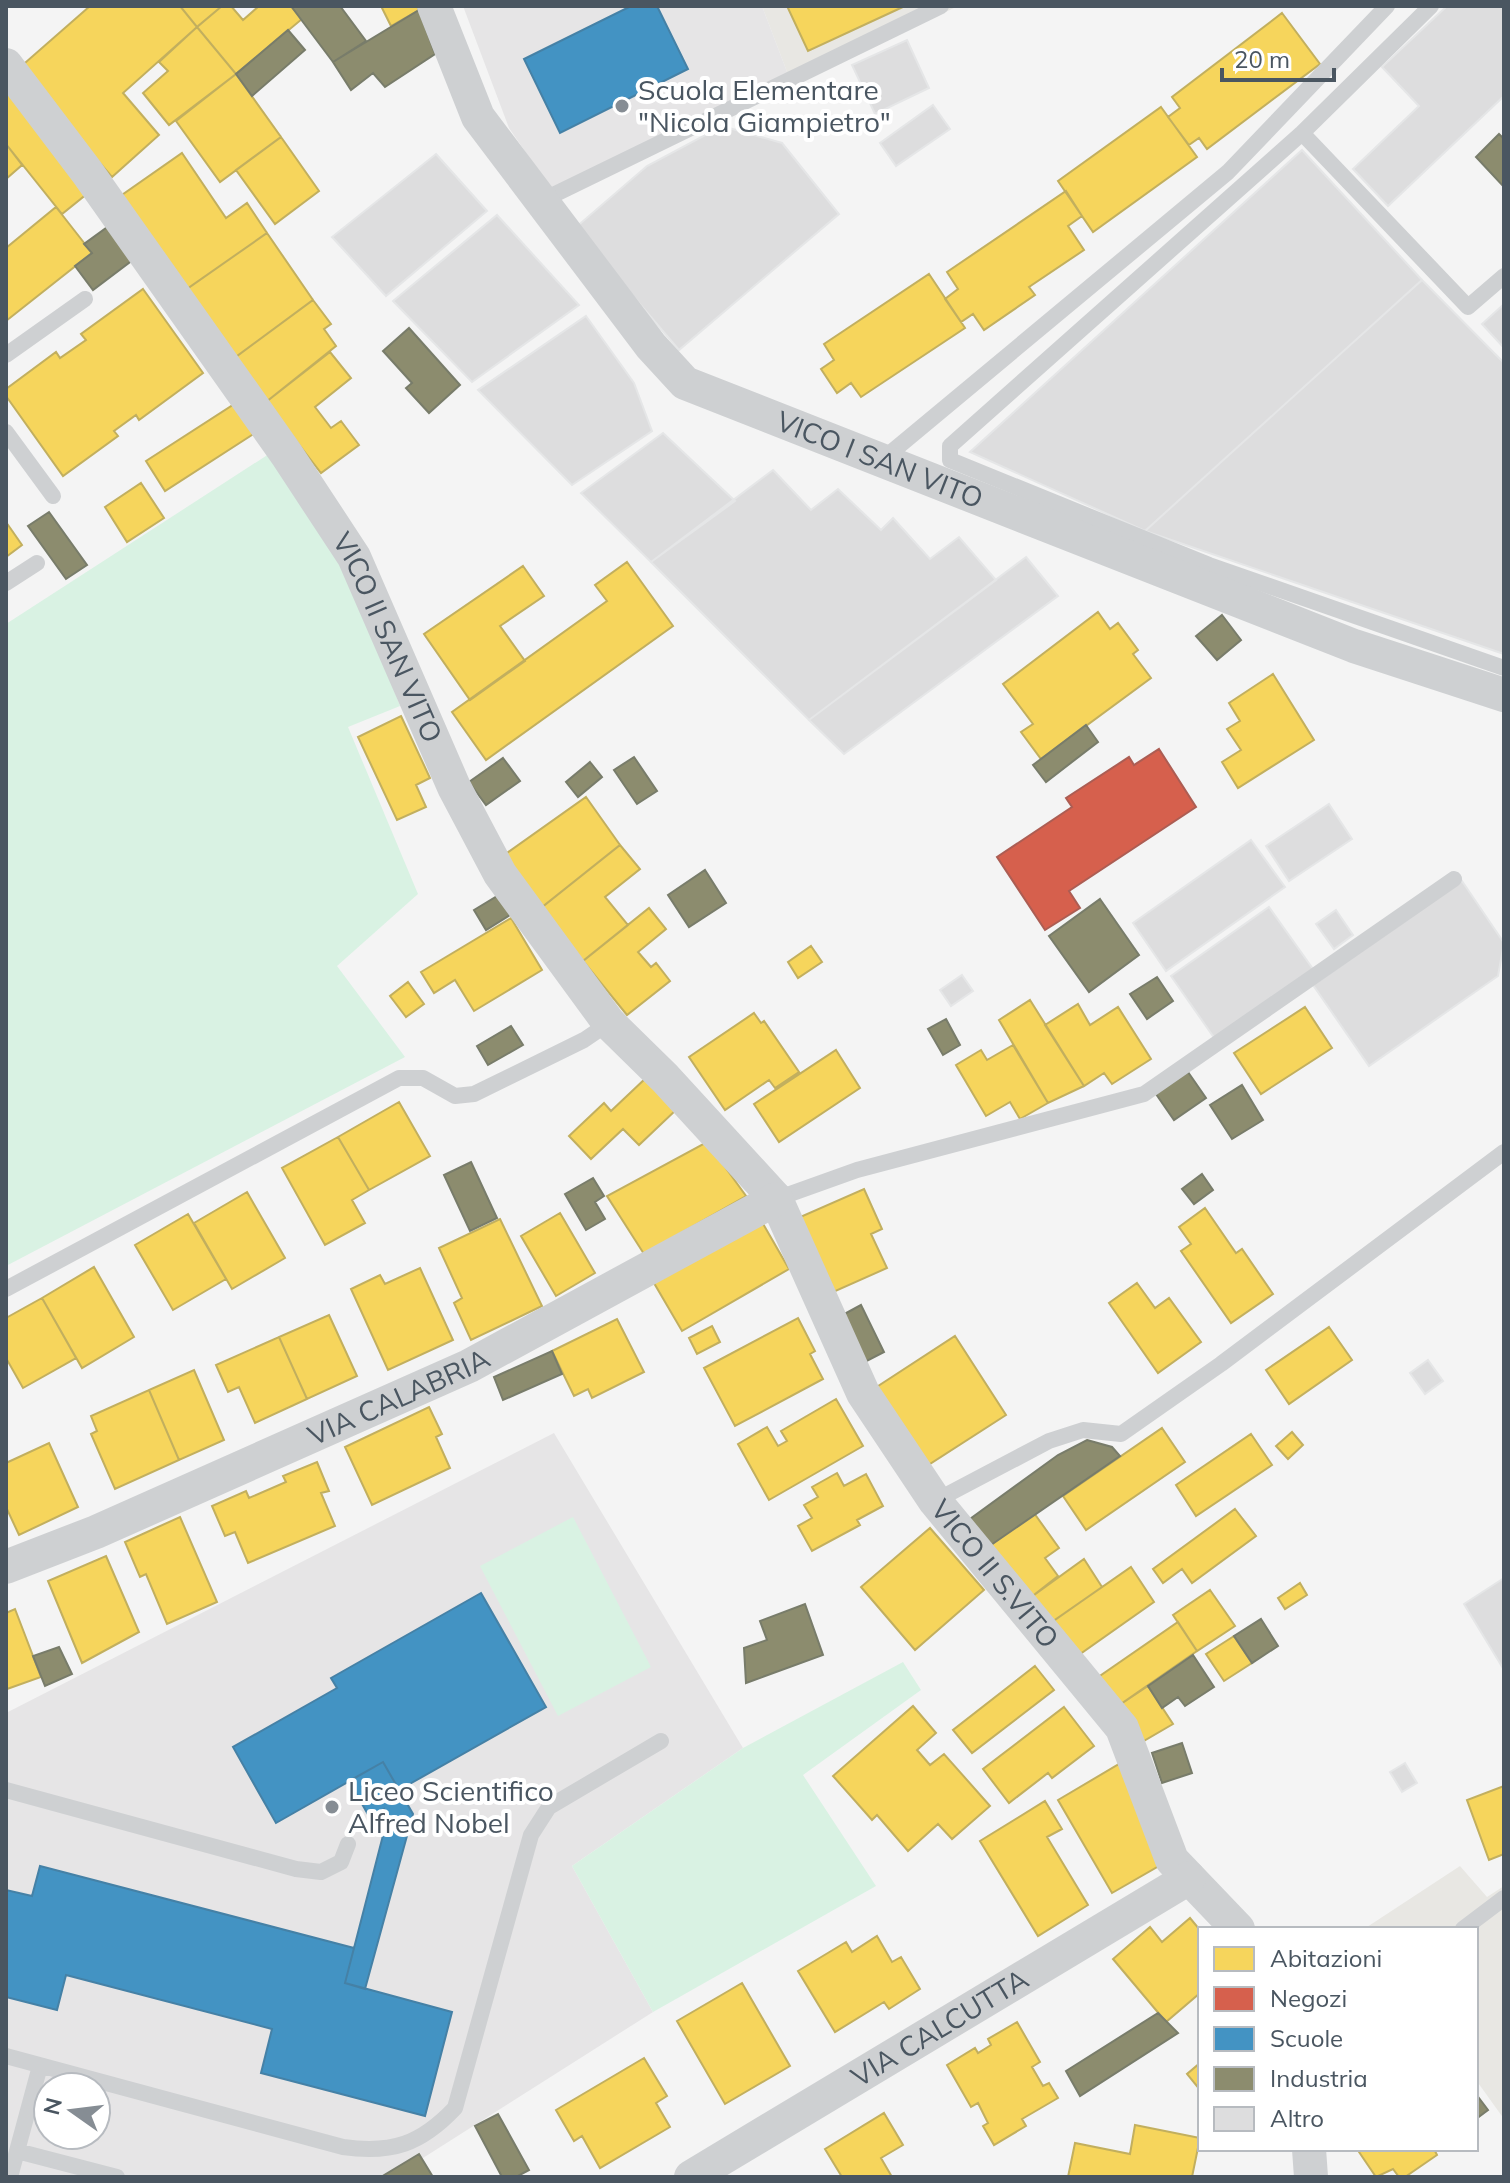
<svg xmlns="http://www.w3.org/2000/svg" width="1510" height="2183" viewBox="0 0 1510 2183" font-family="Mulish,sans-serif">
<style>
.commercial{fill:#e8e7e3}
.education{fill:#e6e5e6;fill-rule:evenodd}
.green{fill:#d9f2e3}
.homes{fill:#f6d55c;stroke:#c2af5e;stroke-width:2}
.shops{fill:#d6604d;stroke:#ac5d53;stroke-width:2}
.schools{fill:#4393c3;stroke:#4581a6;stroke-width:2}
.industry{fill:#8c8c6e;stroke:#787c6a;stroke-width:2}
.building{fill:#ddddde;stroke:#e5e6e7;stroke-width:2}
.lines{fill:none;stroke-linecap:round;stroke-linejoin:round}
.lane{stroke:#ced0d2;stroke-width:16}
.street{stroke:#ced0d2;stroke-width:34}
.poi-dot{fill:#868d94;stroke:#fff;stroke-width:3}
.labels{text-anchor:middle;stroke-width:8;stroke-linejoin:round;paint-order:stroke}
.poi-label{font-size:28px;fill:#4a5661;stroke:#fff;text-anchor:start}
.street-label{font-size:28px;fill:#4a5661;stroke:#fff}
</style>
<rect width="100%" height="100%" fill="#f4f4f4"/>
<path class="commercial" d="M762 6H958L792 85Z
M1460 1866 1487 1897 1504 1886V2119L1476 2080V1929H1364Z"/>
<path class="education" d="M463 6H762L792 85 551 189 509 128Z
M554 1433 743 1748 572 1866 653 2012 393 2177H6V1713ZM48 2087H96V2135H48Z"/>
<path class="green" d="M272 452 346 565 400 706 348 727 418 894 337 966 405 1057 6 1266V624Z
M573 1517 651 1667 558 1716 480 1566Z
M903 1662 921 1690 803 1775 876 1886 653 2012 572 1866 743 1748Z"/>
<path class="homes" d="M90 6H180L197 27 123 93 159 135 112 177 18 69Z
M180 6H222L197 27Z
M222 6H231L243 20 259 6H291L302 19 236 74 197 27Z
M381 6H417L419 10 391 26Z
M787 6H905L808 51Z
M1282 13 1320 64 1207 149 1199 138 1189 145 1168 117 1180 108 1172 97Z
M197 27 236 74 169 125 143 93 168 71 159 62Z
M236 74 281 137 220 182 176 121Z
M6 89 88 193 62 214 6 144Z
M1161 107 1197 157 1093 232 1058 181Z
M281 137 319 191 275 224 236 170Z
M6 144 22 165 6 179Z
M182 153 226 218 247 203 267 233 184 291 119 197Z
M1066 191 1082 216 1068 226 1084 250 1029 287 1035 295 984 330 973 314 961 322 945 299 958 289 947 272Z
M56 207 92 253 6 321V248Z
M267 233 313 300 233 359 184 291Z
M929 274 965 328 861 397 851 383 837 393 821 369 834 360 824 344Z
M143 289 203 373 139 420 136 415 114 431 118 436 63 476 6 396V389L56 352 60 358 86 340 81 334Z
M313 300 331 324 324 329 336 346 266 402 233 359Z
M330 352 351 378 315 407 331 428 341 421 359 445 321 473 266 402Z
M236 403 255 433 165 491 146 461Z
M141 483 164 518 127 542 105 507Z
M6 522 22 545 6 557Z
M627 562 673 626 486 760 452 712 607 601 595 585Z
M523 566 544 596 500 626 525 661 470 700 424 634Z
M1098 612 1110 629 1118 623 1138 650 1133 654 1151 678 1041 759 1021 732 1033 724 1003 684Z
M1273 674 1314 740 1238 788 1222 762 1241 750 1227 729 1240 721 1229 703Z
M401 716 430 778 416 785 426 807 397 820 358 737Z
M586 797 620 845 541 908 504 855Z
M620 845 640 869 605 897 628 925 583 961 541 908Z
M649 908 666 929 638 952 651 967 656 963 670 981 627 1015 583 961Z
M511 918 542 970 474 1011 455 980 434 993 421 972Z
M811 946 822 962 798 978 788 962Z
M408 982 424 1004 406 1017 390 996Z
M1030 1000 1084 1086 1048 1103 999 1020Z
M1078 1004 1090 1025 1118 1007 1151 1059 1112 1084 1104 1073 1084 1086 1045 1025Z
M1305 1007 1332 1048 1261 1094 1234 1053Z
M754 1013 761 1023 764 1021 799 1072 775 1088 769 1080 725 1110 689 1057Z
M1013 1045 1048 1103 1020 1119 1010 1102 986 1116 956 1065 981 1050 987 1060Z
M836 1050 860 1088 779 1142 754 1104Z
M647 1077 677 1109 639 1145 623 1129 591 1159 569 1136 604 1103 611 1111Z
M399 1102 430 1156 369 1190 338 1137Z
M338 1137 369 1190 352 1200 365 1223 325 1245 282 1168Z
M707 1142 746 1196 644 1254 607 1196Z
M864 1189 882 1229 871 1234 887 1268 831 1293 798 1218Z
M247 1192 285 1258 232 1289 194 1223Z
M1205 1208 1236 1253 1242 1249 1273 1294 1231 1323 1181 1251 1191 1244 1179 1227Z
M560 1213 595 1273 556 1296 521 1236Z
M188 1214 226 1279 173 1310 135 1245Z
M500 1219 542 1306 471 1340 454 1303 462 1298 439 1248Z
M762 1222 789 1269 682 1331 654 1283Z
M94 1267 134 1337 82 1368 42 1298Z
M420 1268 453 1340 388 1370 351 1289 380 1275 385 1284Z
M1137 1283 1155 1308 1169 1298 1201 1342 1158 1373 1109 1303Z
M42 1298 76 1358 23 1388 6 1358V1318Z
M329 1315 357 1376 307 1399 279 1337Z
M798 1318 815 1351 810 1354 823 1379 735 1426 704 1368Z
M617 1319 644 1372 592 1398 588 1389 574 1396 552 1351Z
M712 1326 720 1342 697 1354 689 1338Z
M1329 1327 1352 1360 1289 1404 1266 1370Z
M955 1336 1006 1415 922 1469 872 1390Z
M279 1337 307 1399 255 1423 239 1387 228 1392 216 1365Z
M194 1370 224 1440 179 1460 149 1390Z
M149 1390 179 1460 115 1489 91 1434 97 1431 91 1416Z
M836 1399 863 1446 769 1500 738 1444 767 1427 778 1446 787 1441 781 1431Z
M429 1407 442 1434 436 1437 450 1468 372 1505 345 1447Z
M1162 1428 1185 1462 1086 1530 1063 1496Z
M1292 1432 1303 1445 1288 1459 1276 1446Z
M1251 1434 1272 1465 1196 1516 1176 1485Z
M49 1443 78 1507 19 1535 6 1507V1463Z
M317 1462 329 1491 321 1493 335 1526 248 1563 235 1532 225 1536 212 1506 246 1491 249 1498 286 1482 283 1476Z
M837 1473 844 1486 866 1474 883 1506 857 1520 860 1525 812 1551 798 1526 812 1518 804 1505 818 1497 812 1487Z
M1235 1509 1256 1536 1192 1583 1182 1569 1163 1583 1153 1569Z
M1034 1513 1059 1548 1045 1558 1058 1576 1030 1598 991 1545Z
M180 1517 217 1602 167 1624 146 1574 140 1577 125 1542Z
M930 1528 984 1590 915 1650 861 1587Z
M106 1556 139 1632 82 1663 48 1581Z
M1084 1559 1102 1587 1049 1624 1030 1598Z
M1131 1567 1154 1602 1073 1659 1049 1624Z
M1300 1583 1307 1595 1285 1609 1278 1598Z
M1210 1590 1235 1626 1197 1651 1173 1615Z
M15 1609 41 1677 7 1689 6 1613Z
M1178 1622 1197 1651 1115 1708 1094 1680Z
M1234 1636 1252 1663 1224 1681 1206 1654Z
M1035 1666 1054 1690 972 1753 953 1730Z
M1148 1686 1173 1724 1135 1746 1115 1708Z
M913 1706 936 1733 917 1750 930 1765 944 1754 990 1806 952 1839 938 1824 908 1851 877 1815 872 1820 833 1776Z
M1064 1707 1094 1746 1052 1778 1048 1773 1009 1803 983 1769Z
M1119 1764 1164 1863 1112 1893 1058 1800Z
M1504 1786V1854L1489 1860 1467 1800Z
M1045 1801 1062 1829 1047 1837 1088 1905 1038 1936 980 1841Z
M1190 1918 1200 1930V1993L1166 2022 1113 1959 1150 1927 1162 1942Z
M877 1936 892 1962 901 1957 920 1989 889 2009 884 2002 835 2032 798 1971 846 1942 852 1952Z
M742 1983 790 2066 725 2104 677 2021Z
M1017 2022 1040 2062 1032 2067 1043 2086 1049 2083 1058 2098 1022 2119 1026 2126 994 2145 983 2126 988 2123 978 2103 971 2107 947 2065 975 2048 978 2053 991 2045 988 2039Z
M644 2058 667 2096 656 2103 670 2127 600 2168 582 2136 574 2141 556 2110Z
M1200 2063V2090L1187 2074Z
M884 2113 903 2145 881 2158 892 2177H842L825 2149Z
M1135 2125 1200 2138 1192 2177H1068L1075 2143 1130 2154Z
M1357 2149H1434L1437 2155 1405 2177H1399L1393 2169 1376 2177Z"/>
<path class="shops" d="M1159 749 1196 807 1069 891 1080 908 1045 930 997 857 1072 807 1066 798 1129 757 1134 765Z"/>
<path class="schools" d="M631 6H657L688 69 560 133 524 59Z
M481 1593 546 1707 399 1790 383 1762 276 1823 233 1747 337 1688 331 1678Z
M383 1762 413 1814 365 1989 345 1983 388 1816 384 1809 370 1818 349 1781Z
M40 1866 354 1948 345 1983 452 2012 425 2116 261 2073 272 2029 66 1975 57 2010 6 1997V1890L32 1896Z"/>
<path class="industry" d="M291 6H340L366 41 333 62Z
M419 10 435 54 385 87 373 73 351 90 333 62Z
M288 30 305 50 252 96 236 74Z
M1499 134 1504 139V187L1476 157Z
M113 223 138 256 93 290 75 266 92 253 84 244Z
M409 328 460 385 429 413 406 388 412 383 383 351Z
M49 512 87 565 66 579 28 526Z
M1222 615 1241 640 1217 660 1196 636Z
M1086 725 1098 742 1046 782 1033 765Z
M634 757 657 791 637 804 614 770Z
M503 758 520 781 486 805 469 782Z
M590 762 602 777 578 797 566 782Z
M705 870 726 903 689 927 668 895Z
M499 895 510 915 486 930 474 910Z
M1100 899 1139 955 1089 992 1049 936Z
M1157 977 1173 1001 1147 1019 1130 994Z
M946 1019 960 1045 943 1055 928 1029Z
M511 1026 523 1045 488 1065 477 1046Z
M1188 1072 1206 1098 1174 1120 1156 1094Z
M1242 1085 1263 1120 1232 1139 1210 1105Z
M471 1162 497 1218 470 1231 444 1175Z
M1202 1174 1213 1190 1194 1204 1182 1189Z
M593 1178 604 1196 595 1202 605 1219 586 1230 565 1194Z
M861 1305 884 1352 861 1364 837 1318Z
M552 1351 562 1374 503 1400 494 1377Z
M1087 1440 1112 1447 1120 1456 991 1545 970 1519 1058 1455Z
M805 1604 823 1655 746 1683 744 1648 767 1640 760 1621Z
M1261 1619 1278 1646 1252 1663 1234 1636Z
M59 1647 72 1674 45 1686 33 1656Z
M1193 1655 1214 1687 1185 1706 1178 1697 1162 1708 1148 1686Z
M1182 1743 1192 1773 1162 1783 1152 1753Z
M1158 2013 1178 2033 1080 2096 1066 2071Z
M1476 2094 1488 2110 1476 2119Z
M498 2114 529 2170 516 2177H502L475 2126Z
M419 2154 433 2177H381Z"/>
<path class="building" d="M1447 6H1504V96L1388 206 1353 169 1419 106 1382 67Z
M907 40 929 88 875 114 852 65Z
M933 105 950 129 896 166 880 143Z
M722 126 782 143 839 214 679 350 575 228 647 166Z
M1302 150 1422 280 1145 531 970 452Z
M436 154 487 211 386 296 332 237Z
M497 215 579 305 472 382 393 301Z
M1422 280 1504 363V654L1145 531Z
M1504 304V348L1482 324Z
M586 316 634 383 652 431 572 485 478 390Z
M663 433 735 501 651 562 581 493Z
M773 470 811 510 838 489 881 530 893 518 930 559 959 537 996 580 809 720 651 562Z
M1026 557 1058 596 844 754 809 720Z
M1329 804 1352 839 1289 881 1266 846Z
M1251 840 1285 887 1166 971 1133 923Z
M1462 881 1504 943 1498 976 1369 1066 1313 985Z
M1269 907 1313 969 1215 1039 1171 976Z
M1336 910 1353 935 1334 949 1316 924Z
M962 975 973 991 951 1006 940 990Z
M1428 1360 1443 1381 1425 1394 1410 1373Z
M1504 1578V1670L1464 1604Z
M1405 1763 1417 1783 1402 1792 1390 1772Z"/>
<g class="lines">
<path class="lane" d="M1431 6 1302 133 950 446V460L1209 565 1504 668
M1302 133 1468 307 1504 276
M541 201 941 6
M6 355 85 299
M6 432 53 496
M882 460 1228 172 1387 6
M6 583 37 563
M776 1199 857 1170 1144 1094 1454 879
M6 1289 399 1078H423L455 1096 474 1094 584 1040 609 1023
M935 1501 1049 1441 1083 1430 1121 1434 1221 1364 1504 1152
M6 1790 296 1869 321 1872 341 1862 348 1844
M1463 1929 1504 1898
M6 2056 343 2147C392 2154 421 2144 455 2108L531 1835 549 1807 661 1741
M17 2151 117 2177
M10 2177 40 2066"/>
<g class="street">
<path id="s1" d="M434 6 478 117 651 346 685 383 1354 646 1504 695"/>
<path id="s2" d="M6 65 87 172 287 455 354 557 454 787 500 874 609 1023 665 1078 776 1199 863 1393 935 1501 1122 1728 1172 1860 1238 1929"/>
<path id="s3" d="M6 1567 96 1532 469 1366 776 1199"/>
<path d="M1309 2149 1311 2177"/>
<path id="s4" d="M691 2177 1189 1878"/>
</g>
</g>
<g class="poi-dot">
<circle cx="622" cy="106" r="8"/>
<circle cx="332" cy="1807" r="8"/>
</g>
<g class="labels">
<g class="poi-label">
<text x="638" y="100">Scuola Elementare<tspan x="638" dy="32">"Nicola Giampietro"</tspan></text>
<text x="348" y="1801">Liceo Scientifico<tspan x="348" dy="32">Alfred Nobel</tspan></text>
</g>
<g class="street-label">
<text dy="10" stroke="none"><textPath href="#s1" startOffset="666">VICO I SAN VITO</textPath></text>
<text dy="10" stroke="none"><textPath href="#s2" startOffset="690">VICO II SAN VITO</textPath></text>
<text dy="10" stroke="none"><textPath href="#s3" startOffset="428">VIA CALABRIA</textPath></text>
<text dy="10" stroke="none"><textPath href="#s2" startOffset="1816">VICO II S.VITO</textPath></text>
<text dy="10" stroke="none"><textPath href="#s4" startOffset="290">VIA CALCUTTA</textPath></text>
</g>
</g>
<rect width="1510" height="2183" fill="none" stroke="#4a5661" stroke-width="16"/>
<rect x="1198" y="1927" width="280" height="224" fill="#ffffff" stroke="#b7bbc0" stroke-width="2"/>
<rect x="1214" y="1947" width="40" height="24" fill="#f6d55c" stroke="#b7bbc0" stroke-width="2"/>
<text x="1270" y="1967" font-size="24" fill="#4a5661">Abitazioni</text>
<rect x="1214" y="1987" width="40" height="24" fill="#d6604d" stroke="#b7bbc0" stroke-width="2"/>
<text x="1270" y="2007" font-size="24" fill="#4a5661">Negozi</text>
<rect x="1214" y="2027" width="40" height="24" fill="#4393c3" stroke="#b7bbc0" stroke-width="2"/>
<text x="1270" y="2047" font-size="24" fill="#4a5661">Scuole</text>
<rect x="1214" y="2067" width="40" height="24" fill="#8c8c6e" stroke="#b7bbc0" stroke-width="2"/>
<text x="1270" y="2087" font-size="24" fill="#4a5661">Industria</text>
<rect x="1214" y="2107" width="40" height="24" fill="#ddddde" stroke="#b7bbc0" stroke-width="2"/>
<text x="1270" y="2127" font-size="24" fill="#4a5661">Altro</text>
<g transform="translate(72 2111) rotate(284)"><circle r="38" fill="#ffffff" stroke="#b7bbc0" stroke-width="2"/>
<path d="M0-6L14 30L0 20L-14 30Z" fill="#868d94"/>
<text y="-12" font-size="22" font-weight="bold" text-anchor="middle" fill="#4a5661">N</text>
</g>
<path d="M1222 68v12h112v-12" fill="none" stroke="#4a5661" stroke-width="4"/>
<text x="1234" y="68" font-size="24" fill="#4a5661" stroke="#ffffff" stroke-width="6" paint-order="stroke">20 m</text>
</svg>
